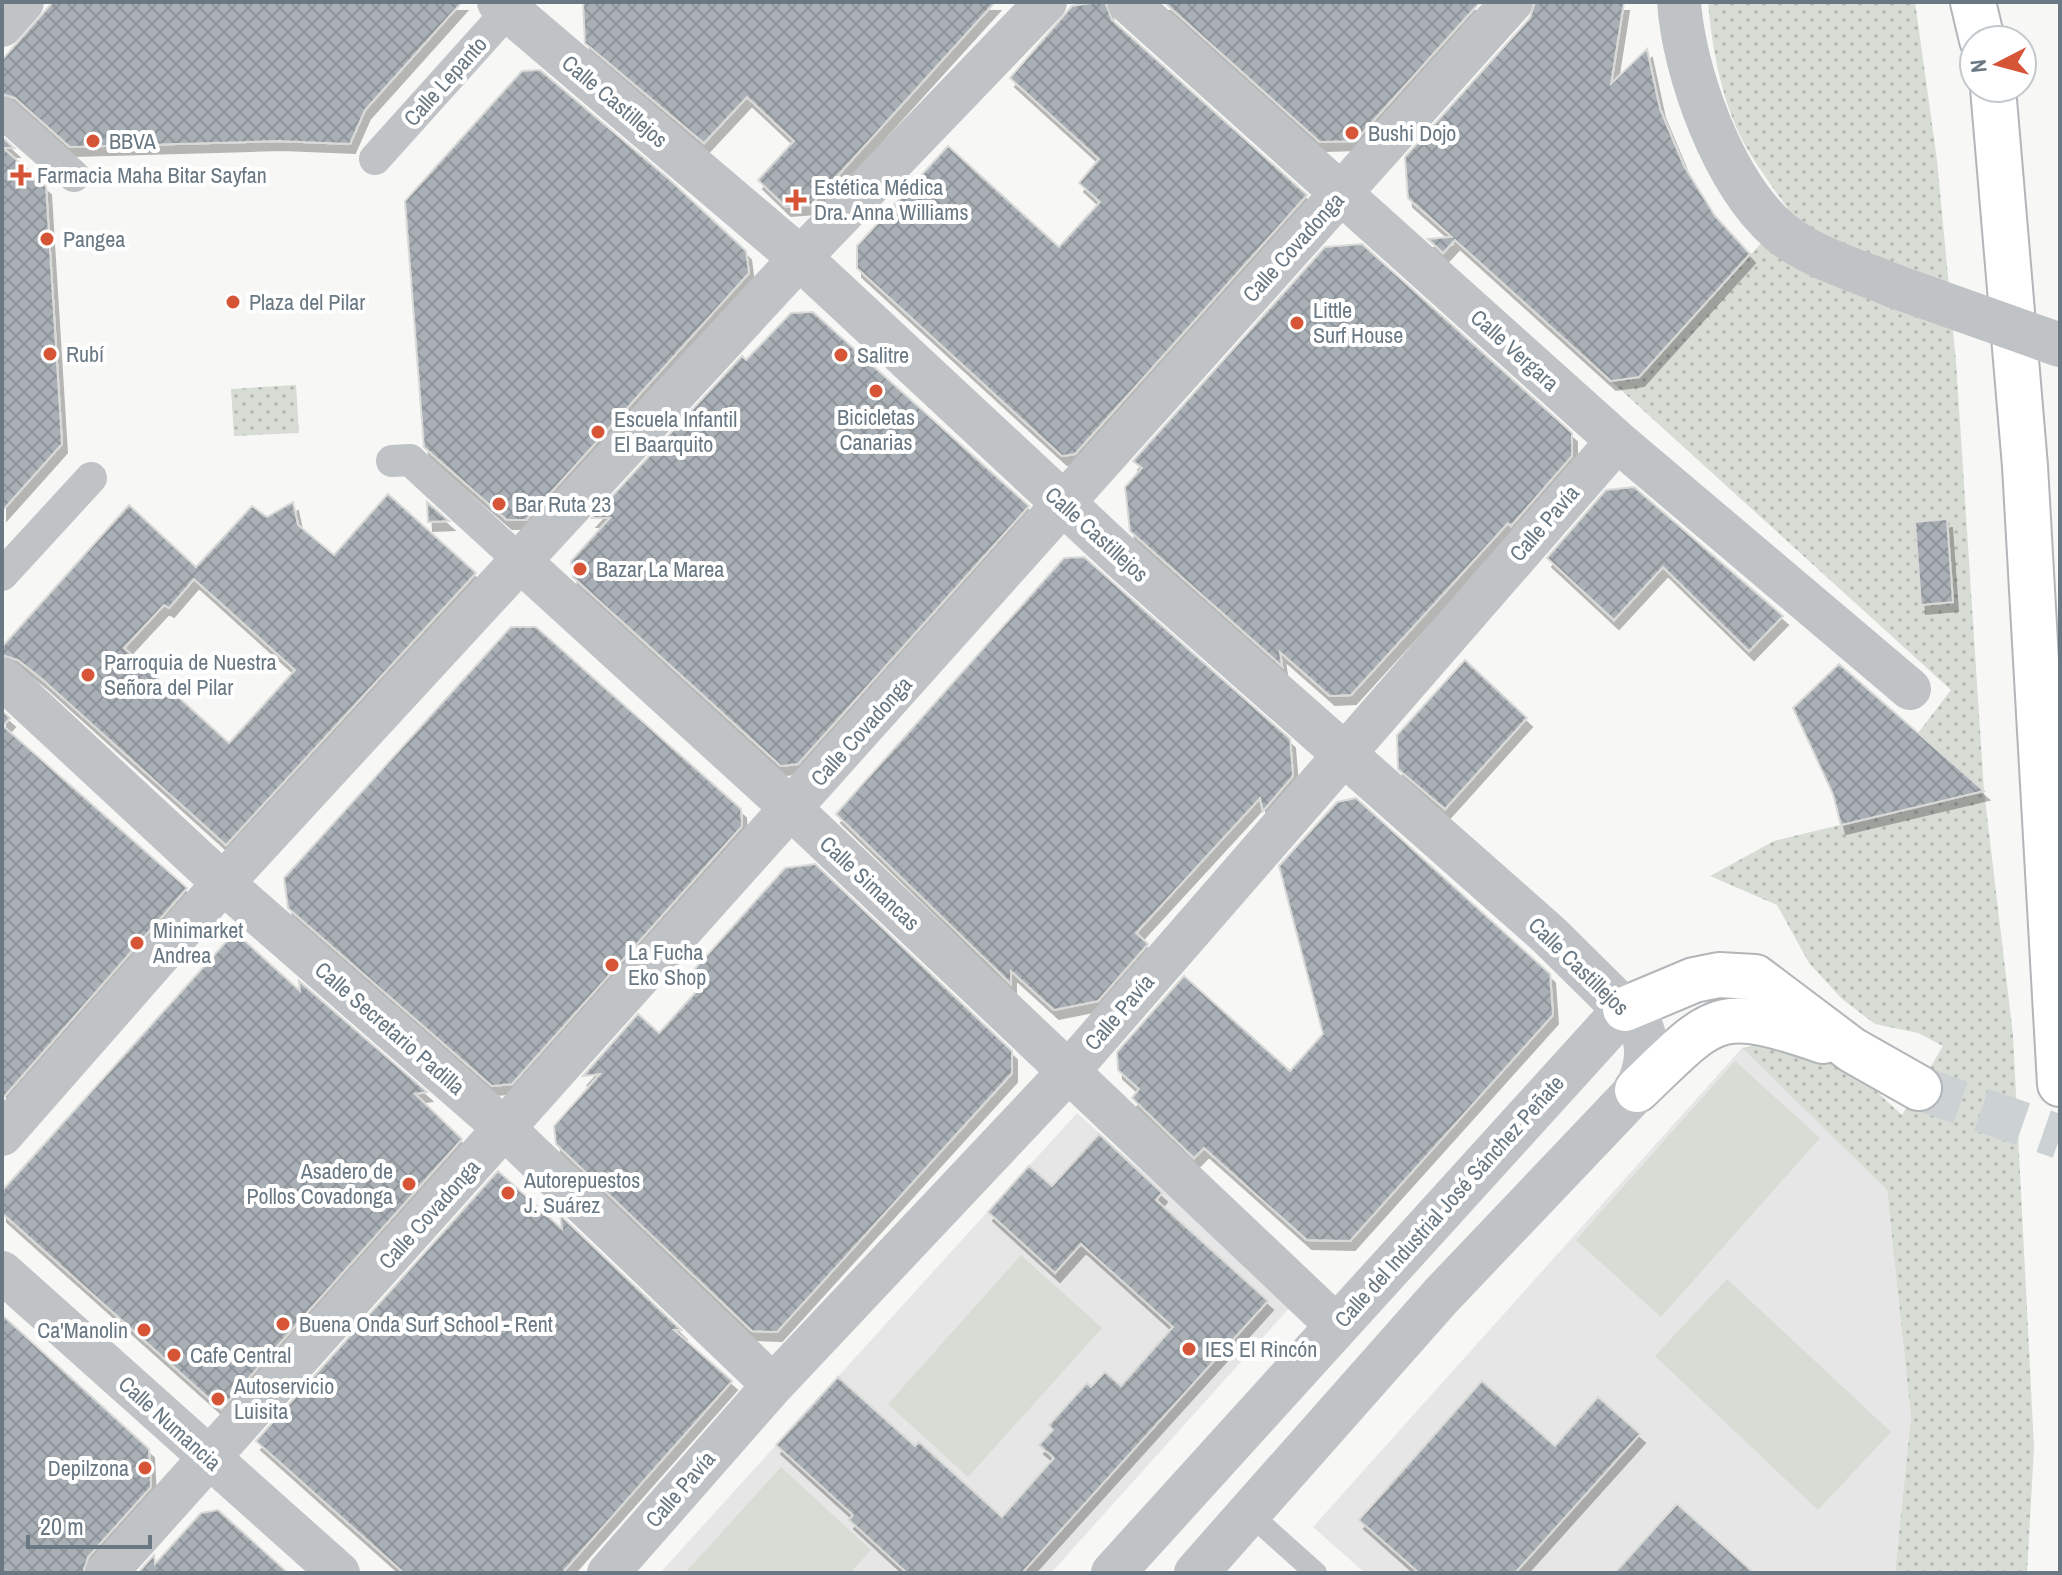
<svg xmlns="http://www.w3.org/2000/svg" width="2062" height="1575" viewBox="0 0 2062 1575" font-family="'Archivo Narrow',sans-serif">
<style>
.built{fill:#e5e6e5}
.green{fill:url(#green-dots)}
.pitch{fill:#d7dcd4}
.building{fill:url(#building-cross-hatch);stroke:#d9d9d7;stroke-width:2;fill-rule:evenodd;filter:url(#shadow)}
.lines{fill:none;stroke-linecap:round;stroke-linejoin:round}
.trunk-tunnel{stroke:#ccd1d3;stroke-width:44;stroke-dasharray:44 22;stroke-linecap:butt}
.trunk-casing{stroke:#b2b6b9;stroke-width:48}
.service{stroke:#bfc3c6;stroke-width:22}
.pedestrian{stroke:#bfc3c6;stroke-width:32}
.minor{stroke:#bfc3c6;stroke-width:42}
.tertiary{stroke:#bfc3c6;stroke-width:44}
.trunk{stroke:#fff;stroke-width:44}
.tertiary-bridge{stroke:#bfc3c6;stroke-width:44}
.poi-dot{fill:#d65536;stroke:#fff;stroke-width:3}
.labels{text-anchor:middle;stroke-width:8;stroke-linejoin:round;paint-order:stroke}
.street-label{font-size:22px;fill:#697883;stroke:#fff}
.poi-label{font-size:22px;fill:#697883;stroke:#fff;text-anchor:start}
</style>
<defs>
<pattern id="green-dots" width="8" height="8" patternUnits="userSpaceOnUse" patternTransform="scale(2)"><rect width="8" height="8" fill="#d7dcd4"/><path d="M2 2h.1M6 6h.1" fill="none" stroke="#b2b7b1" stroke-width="1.8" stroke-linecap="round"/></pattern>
<pattern id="building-cross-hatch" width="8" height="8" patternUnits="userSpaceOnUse" patternTransform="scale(2)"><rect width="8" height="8" fill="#a9b0b5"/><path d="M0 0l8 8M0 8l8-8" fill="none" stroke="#8e9499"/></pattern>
<filter id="shadow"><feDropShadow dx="5" dy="9" stdDeviation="0" flood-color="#0004"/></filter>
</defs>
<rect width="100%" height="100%" fill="#f7f7f5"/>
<path class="built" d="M1742 1048 1887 1190 1911 1417 1895 1573H1365L1313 1527Z
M1077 1113 1292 1305 1051 1573H660Z"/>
<path class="green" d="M1708 2H1915L1937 160 1956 362 1984 791 2013 1035 2034 1447 2027 1573H1895L1911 1417 1887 1190 1742 1048 1776 1040 1830 1061 1866 1082 1902 1115 1943 1046 1918 1033 1875 1024 1842 999 1809 963 1777 905 1710 876 1774 841 1984 790 1918 733 1951 690 1611 381 1639 376 1790 212C1775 190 1758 168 1745 145 1722 103 1712 49 1708 2Z
M296 385 299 433 234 436 231 389Z"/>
<path class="pitch" d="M1735 1061 1820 1138 1661 1317 1576 1240Z
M1021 1255 1102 1328 968 1477 888 1404Z
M1727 1279 1891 1432 1818 1510 1655 1356Z
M781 1467 871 1550 850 1573H685Z"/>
<path class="building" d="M53 2H462L365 110 350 144 278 141 70 147 15 98 2 94V60Z
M583 2H995L811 205 786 207 758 180 794 141 747 97 704 143 585 43Z
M1099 2H1105L1112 20 1307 195 1075 454 1062 456 857 268V246L948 146 1059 247 1100 202 1079 183 1099 159 1010 78 1072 6Z
M1164 2H1480L1355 141 1320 142Z
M1535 2H1624L1611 84 1647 49 1660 109 1684 166 1715 216 1750 254 1639 377 1611 381 1455 240 1443 253 1428 239 1452 237 1408 198 1405 157 1530 18Z
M540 70 670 180 746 251 749 273 526 520H507L424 447 405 201 522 71Z
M2 137 14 148H3L46 186 62 444 2 511Z
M1362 244 1572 433V456L1511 526 1508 523 1351 695 1330 696 1280 652 1282 666 1130 531 1125 487 1142 468 1133 461 1325 247Z
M813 312 1029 506 798 764 781 766 573 577 571 561 610 518H592L742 356 746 360 791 313Z
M1634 487 1783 616 1749 651 1663 567 1614 620 1547 558 1606 490Z
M388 494 476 573 226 845 42 679 18 660 2 655V647L129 505 196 567 252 506 267 517 293 502 298 525 334 555ZM194 579 295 670 229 743 124 648 164 605 169 608Z
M427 502 449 521 428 522Z
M1947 519 1953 602 1921 605 1915 522Z
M1084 557 1290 739 1293 776 1263 811 1260 798 1136 933 1148 944 1098 1001 1054 1010 1011 971V984L836 814 1064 558Z
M511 627H536L741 809 742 826 512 1084 492 1086 288 908 284 878Z
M1465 660 1527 718 1445 809 1398 769 1397 735Z
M1839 664 1918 733 1984 791 1841 825 1833 794 1793 708Z
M2 711 10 718 3 726 187 888 2 1099Z
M1356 798 1550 974 1553 1015 1350 1241 1307 1240 1204 1148 1194 1158 1132 1098 1139 1089 1118 1070 1117 1052 1184 976 1290 1071 1323 1034 1279 866 1337 802Z
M815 864 1012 1051V1073L777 1332 752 1331 556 1144 554 1126 600 1074 583 1076 638 1014 659 1033 705 982 693 971 785 868Z
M235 932 300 991 299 981 427 1092 415 1094 462 1139 221 1409 2 1213V1191Z
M1099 1134 1162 1193 1156 1200 1268 1301 1022 1573H907L849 1520 853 1515 776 1445 838 1377 915 1446 919 1442 1002 1517 1054 1458 1039 1445 1053 1430 1049 1425 1087 1383 1091 1387 1105 1372 1121 1386 1173 1327 1081 1244 1055 1273 988 1212 1029 1166 1052 1186Z
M498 1171 562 1229 560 1215 681 1330H674L732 1381 562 1573H404L256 1441Z
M2 1315 149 1449 151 1487 88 1557 83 1573H2Z
M1482 1381 1555 1446 1598 1397 1640 1434 1515 1573H1419L1359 1520Z
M1677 1504 1754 1573H1615Z
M218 1510 288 1573H138L154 1555 155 1564 201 1513Z"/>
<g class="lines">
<path class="trunk-tunnel" d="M1919 1088 2060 1137"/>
<g class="trunk-casing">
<path id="trunk" d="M1973 2 1982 40
M1993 88 2025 466 2060 1084
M1625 1009 1694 980 1719 975 1755 977 1852 1050 1919 1088
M1637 1090C1715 1015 1716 1004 1823 1041"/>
</g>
<path class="service" d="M1250 1514 1316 1573"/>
<path class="pedestrian" d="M2 112 74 176
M375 159 508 11
M392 461 410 460 521 562
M2 575 91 478"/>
<path class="minor" d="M1128 2 1617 441 1910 689
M2 26 23 2
M521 562 783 801 1336 1325
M2 678 223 883 505 1129 773 1385
M2 1135 223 883 800 258 1046 2
M2 1272 339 1573
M106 1573 1512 2
M608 1573 773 1385 1068 1072 1617 441"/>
<path class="tertiary" d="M499 2 800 258 1120 556 1549 935 1641 1026C1650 1051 1646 1066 1637 1090L1441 1296 1196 1573
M1679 2C1684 73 1723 181 1778 230 1808 257 1857 270 1894 286
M1113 1573 1625 1009"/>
<use href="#trunk" class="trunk"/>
<path class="tertiary-bridge" d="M1894 286 2060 345"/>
</g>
<g class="poi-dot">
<circle cx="1352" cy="133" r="8"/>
<circle cx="93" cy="141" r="8"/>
<path d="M17 163h8v8h8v8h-8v8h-8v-8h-8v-8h8z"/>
<path d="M792 188h8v8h8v8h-8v8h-8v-8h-8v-8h8z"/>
<circle cx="47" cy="239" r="8"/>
<circle cx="233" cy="302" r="8"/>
<circle cx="1297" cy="323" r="8"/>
<circle cx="50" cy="354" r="8"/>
<circle cx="841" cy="355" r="8"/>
<circle cx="876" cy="391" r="8"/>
<circle cx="598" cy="432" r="8"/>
<circle cx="499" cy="504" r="8"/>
<circle cx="580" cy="569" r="8"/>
<circle cx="88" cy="675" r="8"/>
<circle cx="137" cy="943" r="8"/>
<circle cx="612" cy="965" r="8"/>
<circle cx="409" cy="1184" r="8"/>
<circle cx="508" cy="1193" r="8"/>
<circle cx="283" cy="1324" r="8"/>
<circle cx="144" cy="1330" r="8"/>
<circle cx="1189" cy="1349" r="8"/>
<circle cx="174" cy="1355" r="8"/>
<circle cx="218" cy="1399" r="8"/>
<circle cx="145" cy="1468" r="8"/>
</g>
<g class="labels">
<g class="street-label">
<text transform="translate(445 81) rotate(-48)" y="8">Calle Lepanto</text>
<text transform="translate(615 101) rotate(40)" y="8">Calle Castillejos</text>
<text transform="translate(1293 247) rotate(-48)" y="8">Calle Covadonga</text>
<text transform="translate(1515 350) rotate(42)" y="8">Calle Vergara</text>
<text transform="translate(1544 523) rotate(-49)" y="8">Calle Pavía</text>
<text transform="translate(1097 534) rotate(42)" y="8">Calle Castillejos</text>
<text transform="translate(861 731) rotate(-48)" y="8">Calle Covadonga</text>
<text transform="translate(870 883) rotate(43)" y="8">Calle Simancas</text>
<text transform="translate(1579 966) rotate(44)" y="8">Calle Castillejos</text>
<text transform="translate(1119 1012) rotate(-49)" y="8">Calle Pavía</text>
<text transform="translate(390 1028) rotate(41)" y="8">Calle Secretario Padilla</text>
<text transform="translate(1449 1201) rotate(-48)" y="8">Calle del Industrial José Sánchez Peñate</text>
<text transform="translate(429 1214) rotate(-48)" y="8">Calle Covadonga</text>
<text transform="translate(170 1423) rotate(42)" y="8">Calle Numancia</text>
<text transform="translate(680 1489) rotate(-49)" y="8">Calle Pavía</text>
</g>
<g class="poi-label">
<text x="1368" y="141">Bushi Dojo</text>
<text x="109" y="149">BBVA</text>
<text x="37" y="183">Farmacia Maha Bitar Sayfan</text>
<text x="814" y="195">Estética Médica<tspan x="814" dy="25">Dra. Anna Williams</tspan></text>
<text x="63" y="247">Pangea</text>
<text x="249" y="310">Plaza del Pilar</text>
<text x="1313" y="318">Little<tspan x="1313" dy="25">Surf House</tspan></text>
<text x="66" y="362">Rubí</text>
<text x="857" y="363">Salitre</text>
<text x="876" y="425" text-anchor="middle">Bicicletas<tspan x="876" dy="25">Canarias</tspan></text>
<text x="614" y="427">Escuela Infantil<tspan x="614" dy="25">El Baarquito</tspan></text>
<text x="515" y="512">Bar Ruta 23</text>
<text x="596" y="577">Bazar La Marea</text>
<text x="104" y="670">Parroquia de Nuestra<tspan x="104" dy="25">Señora del Pilar</tspan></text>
<text x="153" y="938">Minimarket<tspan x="153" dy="25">Andrea</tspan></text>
<text x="628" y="960">La Fucha<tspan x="628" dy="25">Eko Shop</tspan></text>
<text x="393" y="1179" text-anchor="end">Asadero de<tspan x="393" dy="25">Pollos Covadonga</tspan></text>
<text x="524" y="1188">Autorepuestos<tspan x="524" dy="25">J. Suárez</tspan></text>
<text x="299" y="1332">Buena Onda Surf School - Rent</text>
<text x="128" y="1338" text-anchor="end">Ca'Manolin</text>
<text x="1205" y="1357">IES El Rincón</text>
<text x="190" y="1363">Cafe Central</text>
<text x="234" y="1394">Autoservicio<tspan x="234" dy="25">Luisita</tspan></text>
<text x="129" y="1476" text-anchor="end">Depilzona</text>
</g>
</g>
<rect width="2062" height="1575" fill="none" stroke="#697883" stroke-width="8"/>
<g transform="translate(1998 64) rotate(264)"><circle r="38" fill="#ffffff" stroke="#c3c9cd" stroke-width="2"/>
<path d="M0-6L14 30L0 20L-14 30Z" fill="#d65536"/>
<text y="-12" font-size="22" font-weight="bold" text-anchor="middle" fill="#697883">N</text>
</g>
<path d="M28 1535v12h122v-12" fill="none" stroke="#697883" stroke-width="4"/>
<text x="40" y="1535" font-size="24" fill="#697883" stroke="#ffffff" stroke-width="6" paint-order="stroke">20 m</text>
</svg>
